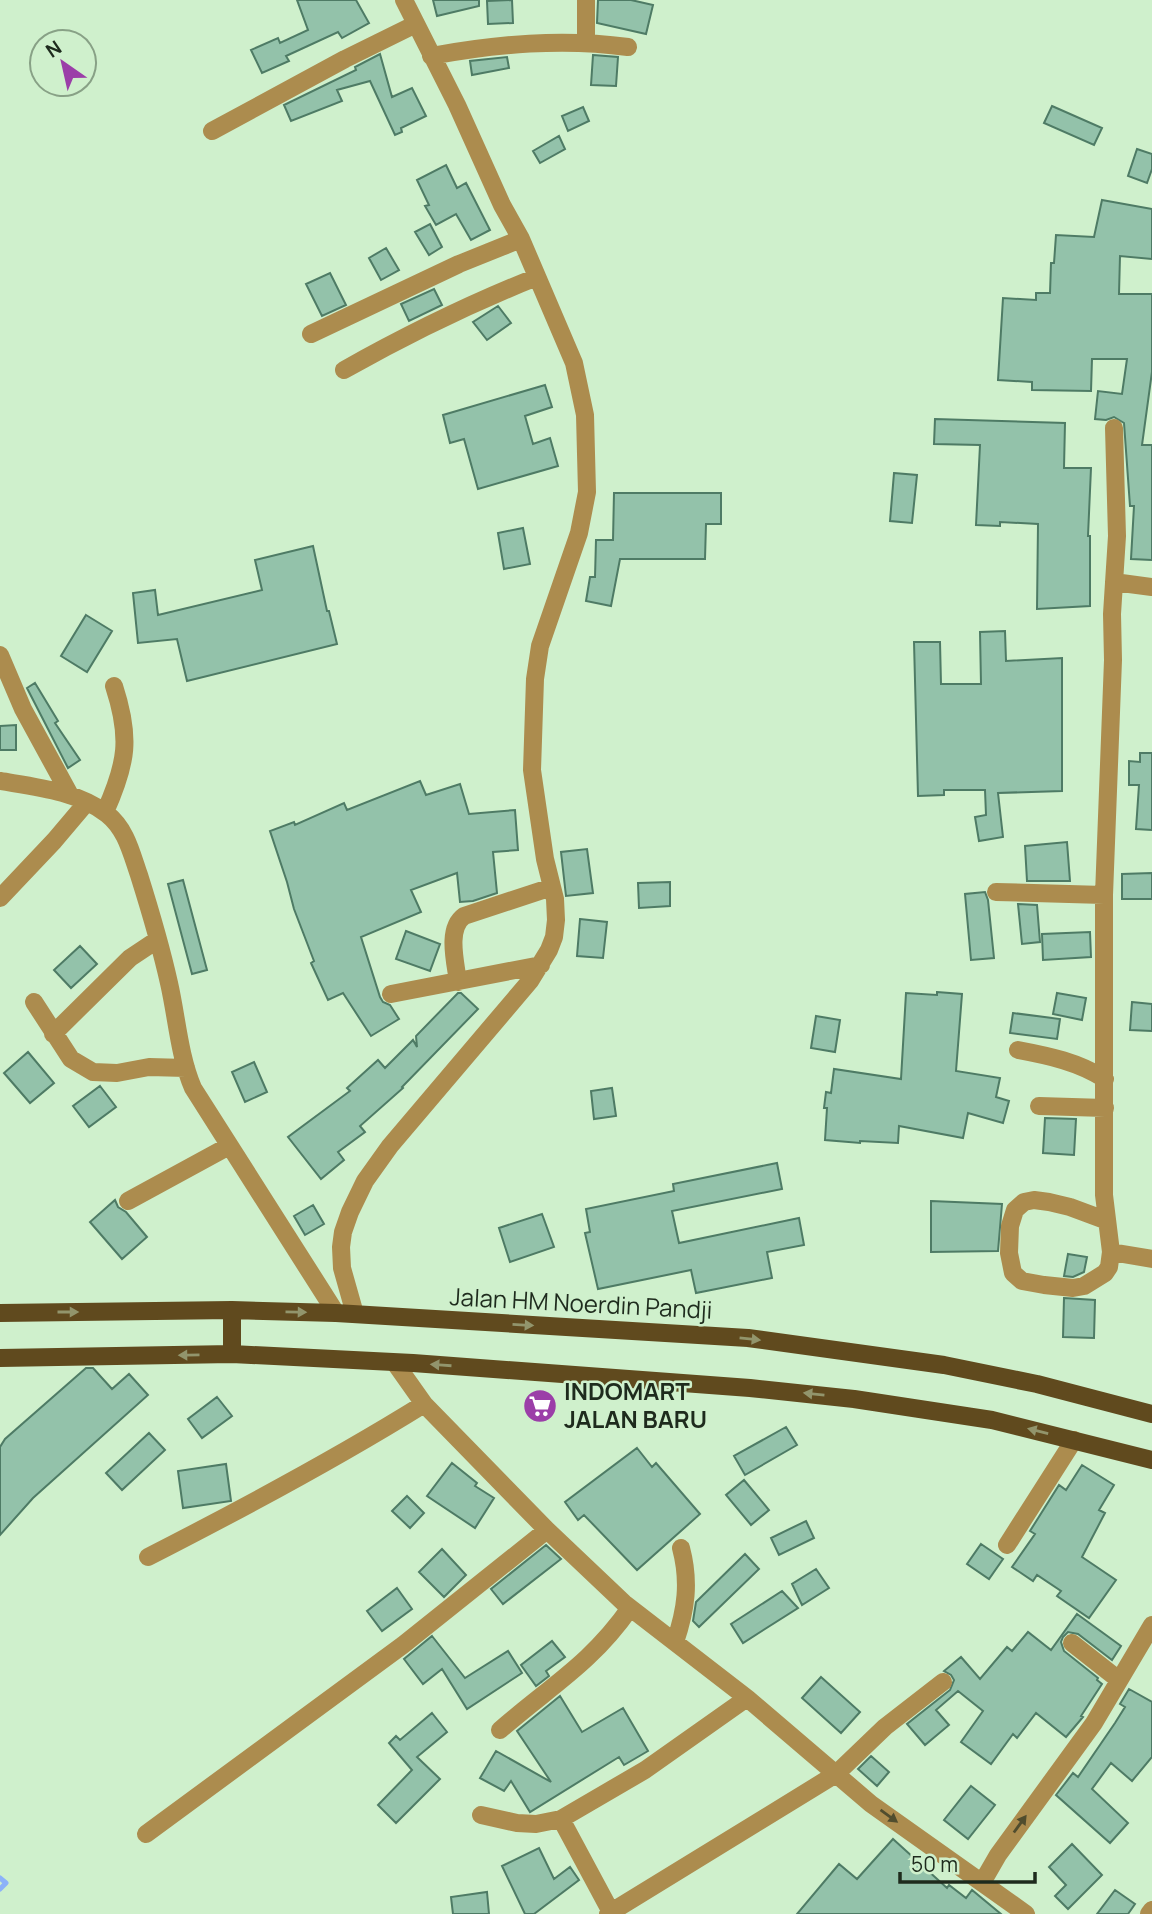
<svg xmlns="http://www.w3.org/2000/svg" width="1152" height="1914" viewBox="0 0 1152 1914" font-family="Manrope,sans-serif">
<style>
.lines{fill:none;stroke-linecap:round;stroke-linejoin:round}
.stream{stroke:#8cb2f9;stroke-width:5}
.building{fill:#93c2aa;stroke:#4e7b65;stroke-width:2}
.minor{stroke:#ac8c4e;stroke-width:18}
.major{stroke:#604a1e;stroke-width:18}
.oneway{fill:#92956c}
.oneway2{fill:#504d2e}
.labels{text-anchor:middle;stroke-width:5;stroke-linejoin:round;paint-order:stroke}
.street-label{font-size:24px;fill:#1e2b1d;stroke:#cff0cc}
.poi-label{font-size:24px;font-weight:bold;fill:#1e2b1d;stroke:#cff0cc;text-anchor:start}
</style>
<rect width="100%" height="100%" fill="#cff0cc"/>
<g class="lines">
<path class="stream" d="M0 1878 6 1883 0 1889"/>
</g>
<path class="building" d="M297 0H356L369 23 342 38 338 32 286 56 289 61 262 73 251 50 278 38 280 43 308 30Z
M433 0H479V6L437 16Z
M512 0 513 23 488 24 487 1Z
M598 0H631L653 5 646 34 597 23Z
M380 54 392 97 412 88 426 116 401 128 402 132 395 135 370 81 337 90 342 101 291 121 284 105 356 70 355 67Z
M593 55 618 57 616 86 591 85Z
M507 57 509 68 472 75 470 61Z
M1052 106 1102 128 1094 145 1044 123Z
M583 107 589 121 568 131 562 116Z
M559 136 565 149 540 163 533 151Z
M1137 149 1152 154V169L1147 183 1128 176Z
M446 165 457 188 466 183 490 230 471 240 456 214 436 225 425 206 429 205 417 180Z
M1102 200 1152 209V259L1120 256 1119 294H1152V372L1142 445H1152V560L1131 559 1134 506H1130L1124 423 1114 417 1106 420 1095 419 1098 391 1122 394 1127 359H1092L1091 391 1032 390V382L998 380 1003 298 1036 300V293H1050L1051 263H1054L1056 235 1094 237Z
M430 224 442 247 429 255 415 232Z
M386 248 399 270 381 280 369 258Z
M330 273 346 305 322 316 306 284Z
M434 289 442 305 409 321 401 304Z
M498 306 511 323 487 340 473 322Z
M545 385 552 407 525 416 533 444 550 438 558 466 478 489 464 439 450 443 443 415Z
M935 419 1065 423 1064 468H1091L1088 536H1090V606L1037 609 1038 524 1000 522V526L976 525 980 445 934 444Z
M894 473 917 475 912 523 890 521Z
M614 493H721V524H706L705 559H620L611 606 586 601 590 577H595L596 540H613Z
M523 528 530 564 504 569 498 533Z
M313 546 327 611H329L337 644 187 681 177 639 138 643 133 593 155 590 158 615 262 590 255 560Z
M86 615 112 631 87 672 61 656Z
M1005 631 1006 661 1062 658V791L998 793 1003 837 979 841 975 817 986 815 985 790H944V795L918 796 914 642H940L941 684H981L980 632Z
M35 683 58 721 55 723 80 760 68 768 27 688Z
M16 725V750H0V726Z
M1140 753H1152V830L1136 829 1139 785H1129V761L1140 762Z
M420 781 426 795 460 784 469 814 515 810 518 850 493 852 497 893 473 901 460 902 457 873 411 890 421 912 361 937 380 997 383 1002 390 1005 399 1019 371 1036 343 993 328 1000 311 963 314 961 294 909 287 882 270 831 294 822 295 825 344 803 347 810Z
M1067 842 1070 881H1027L1025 846Z
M587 849 593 893 566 896 561 852Z
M1152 873V899H1122V874Z
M183 880 207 970 192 974 168 884Z
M670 882V906L639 908 638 883Z
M985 892 988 900 994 958 971 960 965 894Z
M1018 904 1037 905 1040 942 1022 944Z
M580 919 607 922 603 958 577 956Z
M406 931 440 944 430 971 396 959Z
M1090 932 1091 957 1043 960 1042 934Z
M80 946 97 964 71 988 54 970Z
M937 992 962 994 956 1071 1000 1078 996 1097 1009 1101 1003 1123 968 1113 963 1138 899 1126 898 1143 860 1141V1143L825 1140 827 1108H824L826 1092 831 1093 834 1069 901 1079 906 993 937 995Z
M458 993H461L478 1009 402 1087 403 1088 360 1126 365 1132 338 1152 344 1160 321 1179 288 1137 350 1091 347 1088 378 1060 385 1068 413 1040 417 1047 416 1036Z
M1057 993 1086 998 1082 1020 1053 1014Z
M1132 1002 1152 1004V1031L1130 1030Z
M1013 1013 1060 1019 1057 1039 1010 1033Z
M816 1016 840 1020 835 1052 811 1048Z
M28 1052 54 1083 30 1103 4 1073Z
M254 1062 267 1092 245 1102 232 1072Z
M100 1086 116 1107 89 1127 73 1106Z
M612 1088 616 1116 594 1119 591 1091Z
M1045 1118 1076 1119 1074 1155 1043 1153Z
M777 1163 782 1189 672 1211 679 1243 799 1218 804 1245 767 1252 772 1278 696 1293 691 1270 598 1289 585 1233 590 1232 586 1209 674 1191 673 1184Z
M115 1200 118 1207 126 1212 147 1237 122 1259 90 1222Z
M931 1201 1002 1204 998 1251 931 1252Z
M313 1205 324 1224 305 1235 294 1216Z
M542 1214 554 1247 510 1262 499 1228Z
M1068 1254 1087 1257 1084 1272 1073 1277 1064 1276Z
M1064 1298 1095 1300 1094 1338 1063 1337Z
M86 1368H93L112 1389 129 1374 148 1395 33 1498 0 1535V1447L5 1439Z
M217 1397 232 1416 202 1438 188 1419Z
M786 1427 797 1445 745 1475 734 1456Z
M149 1433 165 1450 122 1490 106 1473Z
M637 1448 652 1467 656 1463 700 1514 637 1570 584 1515 578 1520 565 1502Z
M452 1463 477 1483 475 1486 494 1498 475 1528 427 1496Z
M226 1464 231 1501 183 1508 178 1471Z
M1082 1465 1114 1485 1099 1510 1105 1513 1082 1557 1116 1580 1089 1618 1057 1596 1061 1591 1037 1575 1033 1581 1012 1567 1035 1534 1030 1531 1059 1485 1066 1490Z
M744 1480 769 1510 751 1525 726 1495Z
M407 1496 424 1513 410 1528 392 1511Z
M806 1521 814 1538 779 1555 771 1538Z
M981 1544 1003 1559 989 1579 967 1564Z
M546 1545 561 1559 503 1604 491 1589Z
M442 1549 466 1575 444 1597 419 1572Z
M745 1554 759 1569 699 1627 693 1621 696 1602Z
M816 1569 829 1588 802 1605 792 1584Z
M397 1588 412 1609 382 1631 367 1611Z
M782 1591 798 1608 743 1643 731 1624Z
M1077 1614 1121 1646 1112 1660 1078 1634 1068 1632 1063 1637 1061 1642 1064 1651 1098 1678 1097 1680 1102 1684 1081 1716 1083 1717 1066 1737 1036 1713 1017 1738 1013 1734 991 1764 961 1742 983 1711 958 1691 936 1710 949 1725 925 1745 907 1724 950 1690 954 1680 951 1675 944 1671 961 1657 980 1679 1007 1647 1012 1651 1028 1632 1051 1650Z
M432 1636 465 1678 508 1651 522 1673 467 1709 442 1669 423 1684 404 1659Z
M552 1641 565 1657 546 1671 549 1676 536 1686 521 1665Z
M821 1677 860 1712 841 1733 802 1698Z
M1129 1689 1152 1702V1757L1132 1781 1111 1763 1092 1789 1128 1823 1110 1843 1056 1795 1073 1773 1078 1777 1115 1723 1125 1707 1120 1704Z
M560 1696 582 1732 623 1708 648 1751 624 1765 619 1757 530 1812 511 1781 504 1791 480 1778 496 1751 551 1782 517 1731Z
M432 1713 447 1732 417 1757 440 1779 396 1823 378 1805 412 1770 389 1743 396 1736 400 1740Z
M871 1756 889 1772 877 1786 858 1769Z
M971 1786 995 1805 968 1839 944 1820Z
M893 1839 947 1888 949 1885 966 1898 972 1890 1001 1914H797L839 1864 857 1879Z
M1072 1844 1102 1875 1068 1909 1055 1896 1066 1885 1049 1867Z
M539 1848 554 1879 570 1867 579 1880 534 1914H525L502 1866Z
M1115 1890 1135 1904 1128 1914H1097Z
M487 1892 489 1914H453L451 1897Z"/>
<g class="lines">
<path class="minor" d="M586 43V0
M431 56C497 44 562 38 628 47
M212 131 345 59 416 24
M311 334 459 264 521 239
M344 370C408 334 469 304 537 277
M1114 582 1152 587
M0 655 23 709 70 795
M0 781C36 787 77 791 107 814 126 829 131 852 139 875 150 910 161 947 169 983 177 1018 179 1055 193 1088L336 1313
M105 812C127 763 131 738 114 686
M996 892 1104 895
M0 898 54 841 87 802
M458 982C456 964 446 929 464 916L552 887
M391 994 541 965
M34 1002 71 1059 93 1072 117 1073 149 1067 186 1068
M53 1034 130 958 157 940
M1018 1050C1050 1056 1078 1062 1105 1079
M1039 1106 1105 1108
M128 1201 229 1146
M1105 1220 1070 1207 1049 1202 1034 1200 1024 1202 1015 1210 1010 1226 1009 1253 1013 1273 1022 1281 1044 1285 1073 1288 1084 1286 1105 1273 1109 1267 1111 1252 1104 1195V895L1113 660 1112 614 1117 536 1114 428
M1111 1252 1152 1259
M355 1314 342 1268 341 1247 343 1232 350 1212 365 1181 390 1146 530 981 549 950 554 937 556 920 555 899 545 859 532 770 535 679 540 646 579 533 587 492 585 415 574 363 521 239 502 205 457 105 404 0
M395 1363 424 1404 547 1530 624 1603 747 1698 871 1804 1026 1914
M1007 1545 1074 1440
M148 1557C242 1509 334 1460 424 1404
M675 1642C686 1610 690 1582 681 1548
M1072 1643 1119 1680
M500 1730C549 1687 591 1664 630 1608
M481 1815 517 1823 536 1824 561 1819 645 1770 747 1698
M561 1819 612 1914
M146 1834 403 1645 547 1530
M983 1881 998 1855 1094 1723 1152 1625
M608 1914 836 1774 885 1727 943 1682
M1149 1914 1152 1910"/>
<path class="major" d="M0 1313 232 1310 336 1313 748 1338 944 1365 1037 1384 1152 1414
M232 1354V1310
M0 1358 232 1354 413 1363 750 1388 854 1399 992 1420 1152 1460"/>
</g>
<defs><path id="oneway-solid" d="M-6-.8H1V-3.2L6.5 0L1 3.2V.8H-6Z" transform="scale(1.75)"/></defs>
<g class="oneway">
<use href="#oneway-solid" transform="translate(68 1312)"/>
<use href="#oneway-solid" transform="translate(296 1312) rotate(1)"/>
<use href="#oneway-solid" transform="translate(523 1325) rotate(3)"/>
<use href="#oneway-solid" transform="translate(750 1339) rotate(6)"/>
<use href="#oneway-solid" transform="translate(189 1355) rotate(179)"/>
<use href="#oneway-solid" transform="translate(441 1365) rotate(-176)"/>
<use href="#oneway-solid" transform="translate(814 1394) rotate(-174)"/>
<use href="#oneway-solid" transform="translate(1038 1431) rotate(-166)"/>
</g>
<g class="oneway2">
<use href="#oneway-solid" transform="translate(889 1816) rotate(36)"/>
<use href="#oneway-solid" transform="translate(1020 1824) rotate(-54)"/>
</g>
<defs>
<g id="supermarket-disc" transform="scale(1.75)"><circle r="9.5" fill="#9b3ea8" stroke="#cff0cc"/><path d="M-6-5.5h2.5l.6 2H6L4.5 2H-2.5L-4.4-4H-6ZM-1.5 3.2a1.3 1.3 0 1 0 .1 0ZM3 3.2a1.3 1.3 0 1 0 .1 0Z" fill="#fff"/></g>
</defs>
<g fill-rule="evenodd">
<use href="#supermarket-disc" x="540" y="1406"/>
</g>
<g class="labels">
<g class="street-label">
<text transform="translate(581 1304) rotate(3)" y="8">Jalan HM Noerdin Pandji</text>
</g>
<g class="poi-label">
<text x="564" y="1400">INDOMART<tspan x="564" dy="28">JALAN BARU</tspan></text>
</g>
</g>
<g transform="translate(63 63) rotate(326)"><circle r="33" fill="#cff0cc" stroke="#88a186" stroke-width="2"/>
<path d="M0-5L12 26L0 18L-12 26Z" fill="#9b3ea8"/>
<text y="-10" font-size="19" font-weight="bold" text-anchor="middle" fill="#1e2b1d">N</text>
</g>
<path d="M900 1872v10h135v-10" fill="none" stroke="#1e2b1d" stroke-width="3.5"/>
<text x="911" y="1872" font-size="21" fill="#1e2b1d" stroke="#cff0cc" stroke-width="5" paint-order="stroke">50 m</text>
</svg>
